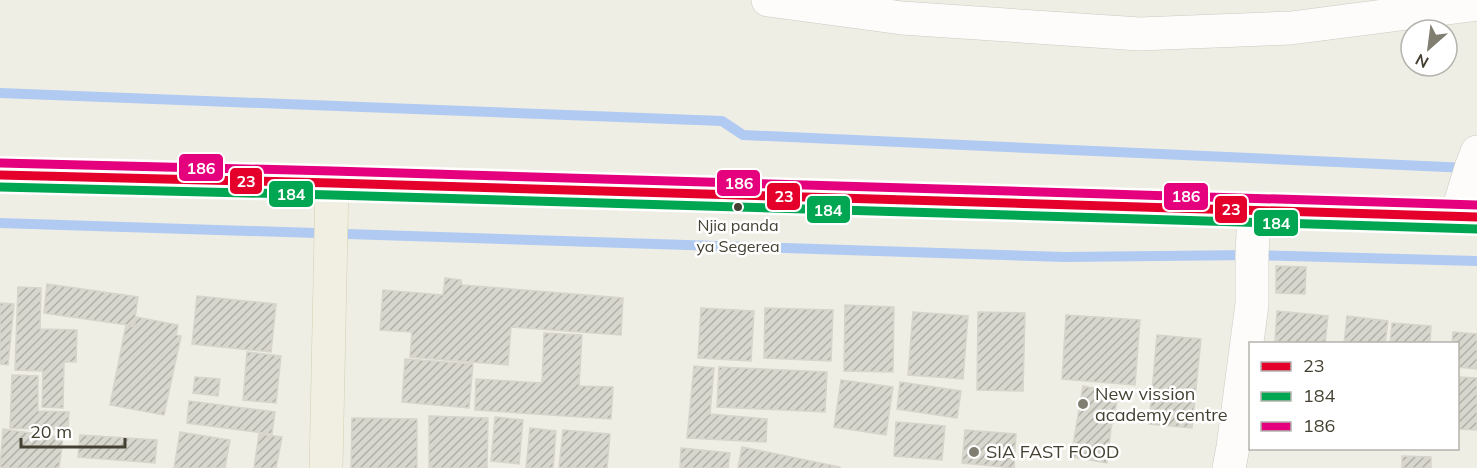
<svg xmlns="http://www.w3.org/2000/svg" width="1477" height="468" viewBox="0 0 1477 468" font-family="Mulish,sans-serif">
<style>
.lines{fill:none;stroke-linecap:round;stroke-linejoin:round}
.stream{stroke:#b1caf2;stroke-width:10}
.building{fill:url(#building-hatch);stroke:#d7d5cb;stroke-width:1.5}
.minor-casing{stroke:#cbcac1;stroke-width:34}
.major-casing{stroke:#d3d0b0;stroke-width:34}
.minor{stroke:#fdfcfb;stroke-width:33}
.major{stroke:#f0efe2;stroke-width:33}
.bus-1-casing{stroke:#fff;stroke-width:14}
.bus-2-casing{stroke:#fff;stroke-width:14}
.bus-3-casing{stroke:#fff;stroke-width:14}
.bus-1{stroke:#e4002b;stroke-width:9}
.bus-2{stroke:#00a651;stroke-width:9}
.bus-3{stroke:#e5007d;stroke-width:9}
.bus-dot{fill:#444132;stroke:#fff;stroke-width:2}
.poi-dot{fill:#807e71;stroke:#fff;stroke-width:2}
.labels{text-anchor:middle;stroke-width:5;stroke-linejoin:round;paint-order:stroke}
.bus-label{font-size:16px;fill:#444132;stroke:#fff}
.poi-label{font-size:18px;fill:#444132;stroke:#fff;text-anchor:start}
.line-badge{stroke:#fff;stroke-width:2}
.badge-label{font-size:16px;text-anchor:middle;font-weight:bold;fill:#fff}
</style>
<defs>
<pattern id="building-hatch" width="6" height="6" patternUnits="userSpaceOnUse" patternTransform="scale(1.5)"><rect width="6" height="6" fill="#d8d7ce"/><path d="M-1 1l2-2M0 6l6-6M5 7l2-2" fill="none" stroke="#b1b0a8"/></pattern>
</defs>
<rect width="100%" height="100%" fill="#efeee5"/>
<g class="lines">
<path class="stream" d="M0 93 722 121 743 135 1468 168
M0 223 1064 257 1252 255 1477 261"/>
</g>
<path class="building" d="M1276 266 1306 267 1305 294 1276 293Z
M445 278 461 280 462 285 623 298 621 335 511 327 508 365 410 357 412 332 380 330 383 290 443 295Z
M47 284 138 297 134 326 44 313Z
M18 287 41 288 40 329 77 330 76 362H64L63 408 42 407 43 371 15 370Z
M197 296 276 304 271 352 192 344Z
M0 303 14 304 8 365 0 364Z
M845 305 894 307 893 372 844 371Z
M701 308 754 311 751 361 698 358Z
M765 308 833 310 831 361 764 358Z
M1277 311 1328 316 1325 344H1301L1275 341Z
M913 312 968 316 963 379 908 375Z
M978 312 1025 313 1023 391 977 390Z
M1066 315 1140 320 1135 385 1062 379Z
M1347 316 1388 321 1385 344H1344Z
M136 317 178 325 176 335 181 336 164 415 110 405 126 325 134 327Z
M1392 323 1431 326 1430 344H1390Z
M1453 332 1477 334V369L1458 367V344H1452Z
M544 333 582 335 579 386 613 387 611 419 475 410 476 379 542 383Z
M1157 335 1201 339 1192 428 1149 424Z
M247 352 281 356 276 403 243 400Z
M405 359 473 364 469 408 402 402Z
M694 366 714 368 710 414 767 419 766 442 687 438Z
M719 367 827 372 825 412 717 407Z
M12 375 38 376V411L69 412 68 430 10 428Z
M195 377 220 379 218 396 193 393Z
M1458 377 1477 378V430L1458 429Z
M841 380 893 387 886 435 834 427Z
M900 382 961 391 957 418 897 409Z
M1083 386 1119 393 1111 428 1107 463 1071 457Z
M189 401 275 412 272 434 187 423Z
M429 416 488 418 487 468H429Z
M495 417 523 420 519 464 491 461Z
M352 418 417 419V468H351Z
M896 422 945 426 942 460 894 456Z
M530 428 556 431 553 468H526Z
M3 429 63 438 59 468H11L0 467Z
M563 430 610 434 607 468H559Z
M965 430 1016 434 1014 468 962 463Z
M180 432 230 440 225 468H174Z
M259 434 282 437 276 468H254Z
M80 435 157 440 155 463 78 457Z
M742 447 840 467V468H738Z
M681 448 730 453 728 468H680Z
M1402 456 1431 457V468H1402Z"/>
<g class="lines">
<g class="minor-casing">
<path id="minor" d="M768 0 902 18 1140 34 1291 28 1477 4
M1456 217 1471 168 1477 152
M1229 468 1233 447 1252 304V255L1254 211"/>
</g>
<g class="major-casing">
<path id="major" d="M0 175 332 183 1477 217
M326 468 332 183"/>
</g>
<use href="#minor" class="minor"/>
<use href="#major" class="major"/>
<g class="bus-1-casing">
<path id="bus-1" d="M0 175 332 183 1477 217"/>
</g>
<g class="bus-2-casing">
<path id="bus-2" d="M0 187 332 195 1477 229"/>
</g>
<g class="bus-3-casing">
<path id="bus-3" d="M0 163 332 171 1477 205"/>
</g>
<use href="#bus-1" class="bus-1"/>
<use href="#bus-2" class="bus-2"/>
<use href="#bus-3" class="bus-3"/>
</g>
<circle class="bus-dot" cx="738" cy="207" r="5"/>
<g class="poi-dot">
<circle cx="1083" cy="404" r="6"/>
<circle cx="974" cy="452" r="6"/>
</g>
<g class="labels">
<g class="bus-label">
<text x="738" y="231">Njia panda<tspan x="738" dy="21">ya Segerea</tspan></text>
</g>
<g class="poi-label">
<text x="1095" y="400">New vission<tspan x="1095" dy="21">academy centre</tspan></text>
<text x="986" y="458">SIA FAST FOOD</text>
</g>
</g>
<g class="line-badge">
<rect x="178" y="153" width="46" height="29" rx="6" fill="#e5007d"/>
<rect x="229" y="167" width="34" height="28" rx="6" fill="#e4002b"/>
<rect x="716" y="169" width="45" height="28" rx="6" fill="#e5007d"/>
<rect x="268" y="180" width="46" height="28" rx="6" fill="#00a651"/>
<rect x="1163" y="182" width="46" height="29" rx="6" fill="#e5007d"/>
<rect x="766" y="182" width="35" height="29" rx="6" fill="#e4002b"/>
<rect x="1214" y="195" width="34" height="29" rx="6" fill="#e4002b"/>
<rect x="806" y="195" width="45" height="29" rx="6" fill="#00a651"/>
<rect x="1253" y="209" width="46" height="28" rx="6" fill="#00a651"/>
</g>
<g class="badge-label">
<text x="201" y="174">186</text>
<text x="246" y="187">23</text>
<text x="739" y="189">186</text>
<text x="291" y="200">184</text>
<text x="1186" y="202">186</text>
<text x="784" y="202">23</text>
<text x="1231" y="215">23</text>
<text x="828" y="216">184</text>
<text x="1276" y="229">184</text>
</g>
<rect x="1249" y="342" width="210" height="108" fill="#ffffff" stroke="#b4b3ad" stroke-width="1.5"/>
<rect x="1261" y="362" width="30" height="9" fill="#e4002b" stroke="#b4b3ad" stroke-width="1.5"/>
<text x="1303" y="372" font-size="18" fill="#444132">23</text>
<rect x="1261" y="392" width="30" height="9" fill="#00a651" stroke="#b4b3ad" stroke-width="1.5"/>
<text x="1303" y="402" font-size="18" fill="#444132">184</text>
<rect x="1261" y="422" width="30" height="9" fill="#e5007d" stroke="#b4b3ad" stroke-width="1.5"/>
<text x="1303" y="432" font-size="18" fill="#444132">186</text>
<g transform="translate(1429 48) rotate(208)"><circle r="28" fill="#ffffff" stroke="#b4b3ad" stroke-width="1.5"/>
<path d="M0-4.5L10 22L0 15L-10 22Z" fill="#807e71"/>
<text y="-9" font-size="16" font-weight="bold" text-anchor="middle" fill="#444132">N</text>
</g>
<path d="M21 438v9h104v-9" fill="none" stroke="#444132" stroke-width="3"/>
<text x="30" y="438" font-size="18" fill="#444132" stroke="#ffffff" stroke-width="4.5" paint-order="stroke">20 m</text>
</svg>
